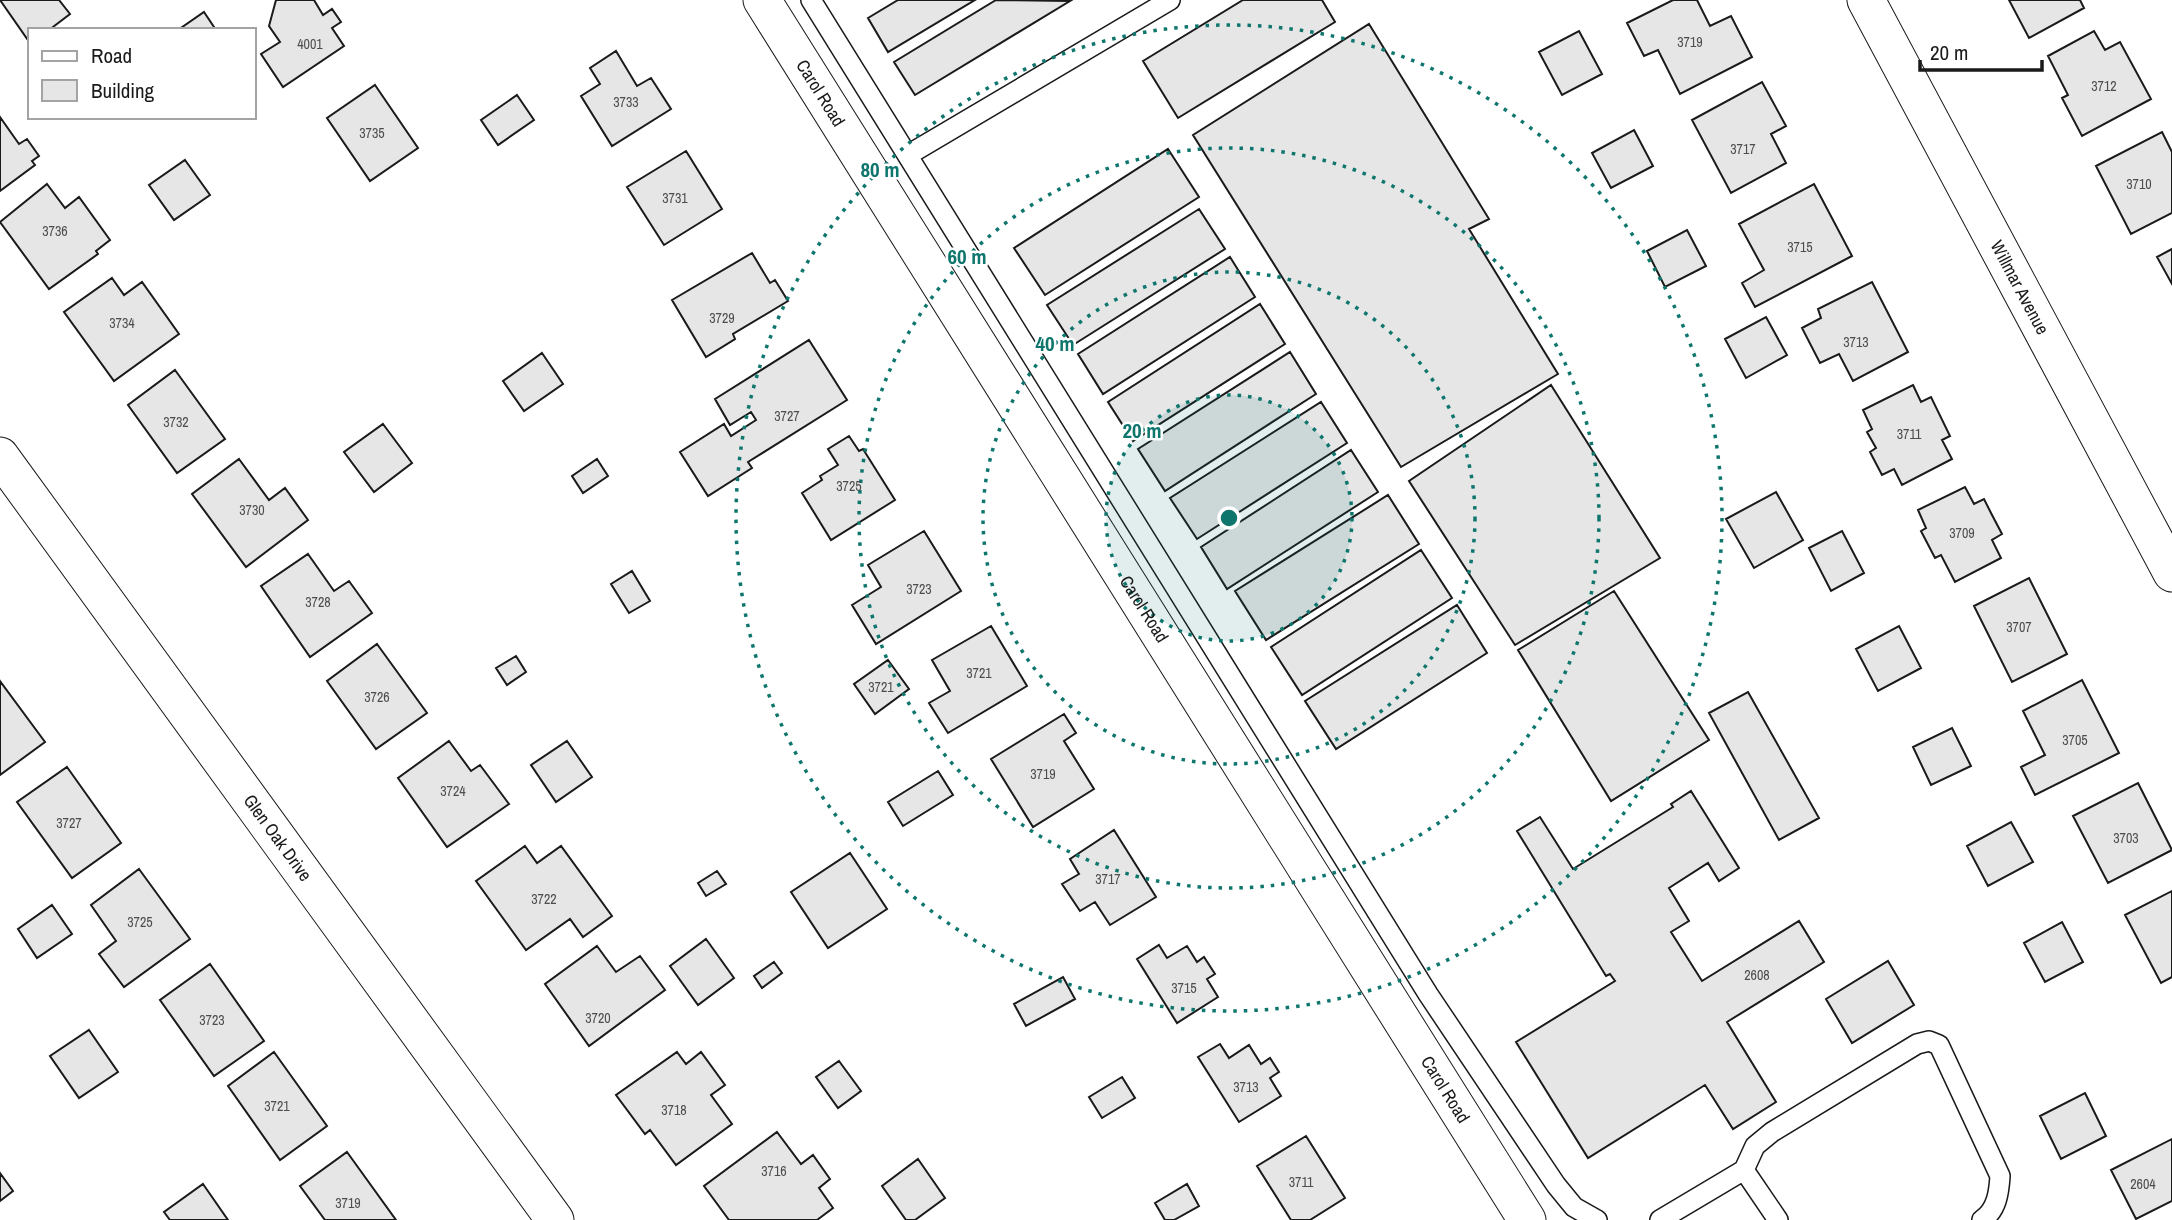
<svg xmlns="http://www.w3.org/2000/svg" width="2172" height="1220" viewBox="0 0 2172 1220" font-family="'Archivo Narrow',sans-serif">
<style>
.building{fill:#e6e6e6;stroke:#1a1a1a;stroke-width:2}
.lines{fill:none;stroke-linecap:round;stroke-linejoin:round}
.service-casing{stroke:#1a1a1a;stroke-width:22}
.minor-casing{stroke:#1a1a1a;stroke-width:39}
.service{stroke:#fff;stroke-width:19}
.minor{stroke:#fff;stroke-width:37}
.ring{fill:none;stroke:#0f766e;stroke-width:3.5;stroke-dasharray:3.5 7}
.labels{text-anchor:middle;stroke-width:5;stroke-linejoin:round;paint-order:stroke}
.number-label{font-size:14px;fill:#4d4d4d}
.street-label{font-size:18px;fill:#1a1a1a;stroke:#fff}
.centre{fill:#0f766e;stroke:#fff;stroke-width:3.5}
.ring-label{font-size:21px;text-anchor:middle;font-weight:bold;fill:#0f766e;stroke:#fff;stroke-width:5;stroke-linejoin:round;paint-order:stroke}
</style>
<rect width="100%" height="100%" fill="#fff"/>
<path class="building" d="M0 0H59L70 14 49 30H30V43Z
M276 0H314L323 15 332 9 341 22 332 28 344 46 283 87 261 54 280 42 269 26Z
M898 0H975L888 52 868 18Z
M996 0 1070 1 915 95 894 62Z
M1243 0H1322L1335 22 1178 118 1143 61Z
M1673 0H1697L1710 26 1731 16 1752 57 1680 94 1658 50 1644 56 1627 23Z
M2009 0H2080L2084 8 2029 38Z
M204 12 216 30H178Z
M1369 24 1489 219 1469 229 1558 374 1401 467 1193 135Z
M1579 31 1602 74 1562 95 1539 52Z
M2094 31 2105 50 2120 42 2151 99 2082 136 2062 98 2068 95 2048 56Z
M616 51 637 86 651 78 671 109 612 146 581 96 600 84 590 68Z
M1762 82 1786 126 1771 134 1786 163 1731 193 1692 120Z
M375 85 418 148 370 181 327 118Z
M517 95 534 120 498 145 481 120Z
M0 117 19 144 27 139 39 156 32 161 35 165 0 191Z
M1634 130 1653 166 1611 188 1592 153Z
M2162 132 2172 152V213L2131 234 2096 166Z
M1168 149 1199 197 1045 295 1014 248Z
M686 151 722 209 664 245 627 187Z
M185 160 210 195 174 220 149 185Z
M47 184 65 208 79 197 110 240 96 251 98 254 49 289 0 222Z
M1814 184 1852 256 1755 307 1742 283 1764 270 1739 224Z
M1199 209 1225 249 1073 345 1047 305Z
M1687 230 1706 266 1665 287 1647 251Z
M2172 249V284L2157 257Z
M752 253 770 283 775 280 788 301 733 334 735 339 706 357 672 300Z
M1230 257 1255 297 1103 394 1078 354Z
M112 278 124 295 142 282 179 334 114 381 64 312Z
M1872 282 1908 352 1853 381 1839 354 1820 363 1802 328 1821 318 1818 309Z
M1260 304 1285 344 1133 441 1108 402Z
M1766 317 1787 355 1746 378 1725 339Z
M809 340 847 400 748 462 752 468 708 496 680 452 724 424 731 436 756 420 751 412 730 425 715 399Z
M1290 352 1316 394 1165 491 1138 449Z
M542 353 563 384 524 411 503 381Z
M175 370 225 439 177 473 128 405Z
M1551 385 1660 558 1515 645 1409 481Z
M1913 385 1921 402 1931 397 1950 436 1942 440 1952 459 1902 485 1894 469 1882 475 1870 452 1876 448 1867 432 1872 429 1863 410Z
M1321 402 1347 443 1197 539 1170 498Z
M383 424 412 463 374 492 344 452Z
M849 436 859 451 863 449 895 500 831 540 802 493 822 480 820 476 838 465 828 449Z
M1351 450 1378 492 1227 589 1201 547Z
M239 459 269 500 285 488 308 520 246 567 192 494Z
M597 459 608 476 583 493 572 476Z
M1965 487 1974 504 1984 499 1991 513 2002 534 1992 540 2001 558 1955 582 1941 555 1935 558 1921 531 1926 528 1918 510Z
M1776 492 1803 540 1754 568 1726 519Z
M1388 495 1419 544 1266 640 1235 591Z
M924 531 961 591 876 644 852 605 881 587 868 565Z
M1842 531 1864 573 1831 591 1809 548Z
M1421 550 1452 598 1302 695 1271 647Z
M308 554 334 591 349 581 372 613 310 657 261 586Z
M632 571 650 601 629 613 611 584Z
M2029 578 2067 654 2012 682 1974 606Z
M1614 591 1709 740 1611 801 1518 650Z
M1457 605 1487 653 1336 749 1305 701Z
M991 626 1027 686 948 733 929 703 950 691 932 660Z
M1899 626 1921 668 1878 691 1856 649Z
M377 644 427 713 376 749 327 681Z
M516 656 526 672 507 685 496 668Z
M888 660 909 689 875 714 854 684Z
M2082 680 2119 753 2035 795 2021 767 2045 755 2023 711Z
M0 681 45 742 0 775Z
M1748 692 1819 818 1779 840 1709 713Z
M1064 714 1076 733 1064 741 1094 789 1033 827 991 759Z
M1952 728 1971 766 1931 785 1913 747Z
M449 741 471 771 480 765 509 804 447 847 398 778Z
M567 741 592 777 556 802 531 765Z
M67 767 121 843 72 878 17 802Z
M938 771 953 795 903 826 888 802Z
M2138 783 2172 850 2108 883 2073 816Z
M1691 791 1739 868 1719 881 1708 863 1669 888 1689 921 1671 932 1702 981 1799 921 1824 962 1727 1022 1776 1102 1733 1129 1705 1085 1588 1158 1516 1042 1615 981 1610 974 1606 976 1517 831 1540 817 1573 869 1673 807 1671 804Z
M2011 822 2033 862 1988 886 1967 846Z
M1114 830 1156 897 1110 925 1095 902 1080 911 1062 884 1079 874 1070 859Z
M525 846 537 863 561 846 612 916 583 937 570 919 526 950 476 881Z
M850 853 887 909 828 948 791 892Z
M139 869 190 939 124 987 99 954 116 941 91 905Z
M717 871 726 884 706 896 698 883Z
M2172 891V977L2161 983 2125 915Z
M52 905 72 934 37 958 18 929Z
M2062 922 2083 962 2045 982 2024 943Z
M706 939 734 978 698 1005 670 966Z
M1159 945 1167 958 1187 946 1197 962 1204 957 1215 974 1207 979 1218 997 1177 1023 1137 959Z
M597 946 616 972 640 956 665 990 589 1046 545 984Z
M1888 961 1914 1005 1852 1043 1826 999Z
M774 962 782 973 762 988 754 976Z
M210 964 264 1041 214 1076 160 1000Z
M1063 977 1075 999 1026 1026 1014 1004Z
M89 1030 118 1072 79 1098 50 1056Z
M1220 1044 1229 1058 1249 1045 1261 1064 1270 1058 1279 1072 1270 1078 1281 1096 1239 1122 1198 1057Z
M274 1052 327 1126 280 1160 228 1086Z
M677 1052 686 1064 701 1052 725 1085 711 1095 732 1124 676 1165 650 1130 645 1134 616 1095Z
M839 1061 861 1091 838 1108 816 1077Z
M1122 1077 1135 1098 1102 1118 1089 1097Z
M2085 1093 2106 1136 2061 1159 2040 1116Z
M777 1132 801 1164 813 1155 830 1179 819 1188 833 1208 817 1220H729L704 1186Z
M1306 1136 1345 1198 1310 1220H1291L1257 1166Z
M2172 1139V1201L2136 1219 2111 1170Z
M347 1152 396 1220H325L300 1186Z
M918 1159 945 1198 915 1220H906L882 1186Z
M0 1173 13 1191 0 1201Z
M203 1184 228 1220H170L164 1212Z
M1187 1184 1199 1206 1174 1220H1165L1155 1203Z"/>
<g class="lines">
<g class="service-casing">
<path id="service" d="M811 0 1428 994 1556 1185 1574 1207 1597 1220
M908 155 1170 0
M1660 1220 1744 1170
M1778 1220 1744 1170 1755 1146 1772 1132 1917 1044 1929 1041 1939 1045 2000 1176C1999 1192 1997 1210 1982 1220"/>
</g>
<g class="minor-casing">
<g id="minor">
<path id="s1" d="M762 0 1527 1220"/>
<path id="s2" d="M1866 0 2172 573"/>
<path id="s3" d="M0 456 555 1220"/>
</g>
</g>
<use href="#service" class="service"/>
<use href="#minor" class="minor"/>
</g>
<circle cx="1229" cy="518" r="123" fill="#0f766e" fill-opacity=".12"/>
<g class="ring">
<circle cx="1229" cy="518" r="123"/>
<circle cx="1229" cy="518" r="246"/>
<circle cx="1229" cy="518" r="370"/>
<circle cx="1229" cy="518" r="493"/>
</g>
<g class="labels">
<g class="number-label">
<text x="1690" y="47">3719</text>
<text x="310" y="49">4001</text>
<text x="2104" y="91">3712</text>
<text x="626" y="107">3733</text>
<text x="372" y="138">3735</text>
<text x="1743" y="154">3717</text>
<text x="2139" y="189">3710</text>
<text x="675" y="203">3731</text>
<text x="55" y="236">3736</text>
<text x="1800" y="252">3715</text>
<text x="722" y="323">3729</text>
<text x="122" y="328">3734</text>
<text x="1856" y="347">3713</text>
<text x="787" y="421">3727</text>
<text x="176" y="427">3732</text>
<text x="1909" y="439">3711</text>
<text x="849" y="491">3725</text>
<text x="252" y="515">3730</text>
<text x="1962" y="538">3709</text>
<text x="919" y="594">3723</text>
<text x="318" y="607">3728</text>
<text x="2019" y="632">3707</text>
<text x="979" y="678">3721</text>
<text x="881" y="692">3721</text>
<text x="377" y="702">3726</text>
<text x="2075" y="745">3705</text>
<text x="1043" y="779">3719</text>
<text x="453" y="796">3724</text>
<text x="69" y="828">3727</text>
<text x="2126" y="843">3703</text>
<text x="1108" y="884">3717</text>
<text x="544" y="904">3722</text>
<text x="140" y="927">3725</text>
<text x="1757" y="980">2608</text>
<text x="1184" y="993">3715</text>
<text x="598" y="1023">3720</text>
<text x="212" y="1025">3723</text>
<text x="1246" y="1092">3713</text>
<text x="277" y="1111">3721</text>
<text x="674" y="1115">3718</text>
<text x="774" y="1176">3716</text>
<text x="1301" y="1187">3711</text>
<text x="2143" y="1189">2604</text>
<text x="348" y="1208">3719</text>
</g>
<g class="street-label">
<text dy="6" stroke="none"><textPath href="#s1" startOffset="110">Carol Road</textPath></text>
<text dy="6" stroke="none"><textPath href="#s2" startOffset="326">Willmar Avenue</textPath></text>
<text dy="6" stroke="none"><textPath href="#s1" startOffset="719">Carol Road</textPath></text>
<text dy="6" stroke="none"><textPath href="#s3" startOffset="472">Glen Oak Drive</textPath></text>
<text dy="6" stroke="none"><textPath href="#s1" startOffset="1286">Carol Road</textPath></text>
</g>
</g>
<circle cx="1229" cy="518" r="10" class="centre"/>
<g class="ring-label">
<text x="880" y="177">80 m</text>
<text x="967" y="264">60 m</text>
<text x="1055" y="351">40 m</text>
<text x="1142" y="438">20 m</text>
</g>
<rect x="28" y="28" width="228" height="91" fill="#ffffff" stroke="#a3a3a3" stroke-width="2"/>
<rect x="42" y="51" width="35" height="10" fill="#ffffff" stroke="#a3a3a3" stroke-width="2"/>
<text x="91" y="63" font-size="21" fill="#1a1a1a">Road</text>
<rect x="42" y="80" width="35" height="21" fill="#e6e6e6" stroke="#a3a3a3" stroke-width="2"/>
<text x="91" y="98" font-size="21" fill="#1a1a1a">Building</text>
<path d="M1920 60v10h122v-10" fill="none" stroke="#1a1a1a" stroke-width="3.5"/>
<text x="1930" y="60" font-size="21" fill="#1a1a1a" stroke="#ffffff" stroke-width="5" paint-order="stroke">20 m</text>
</svg>
